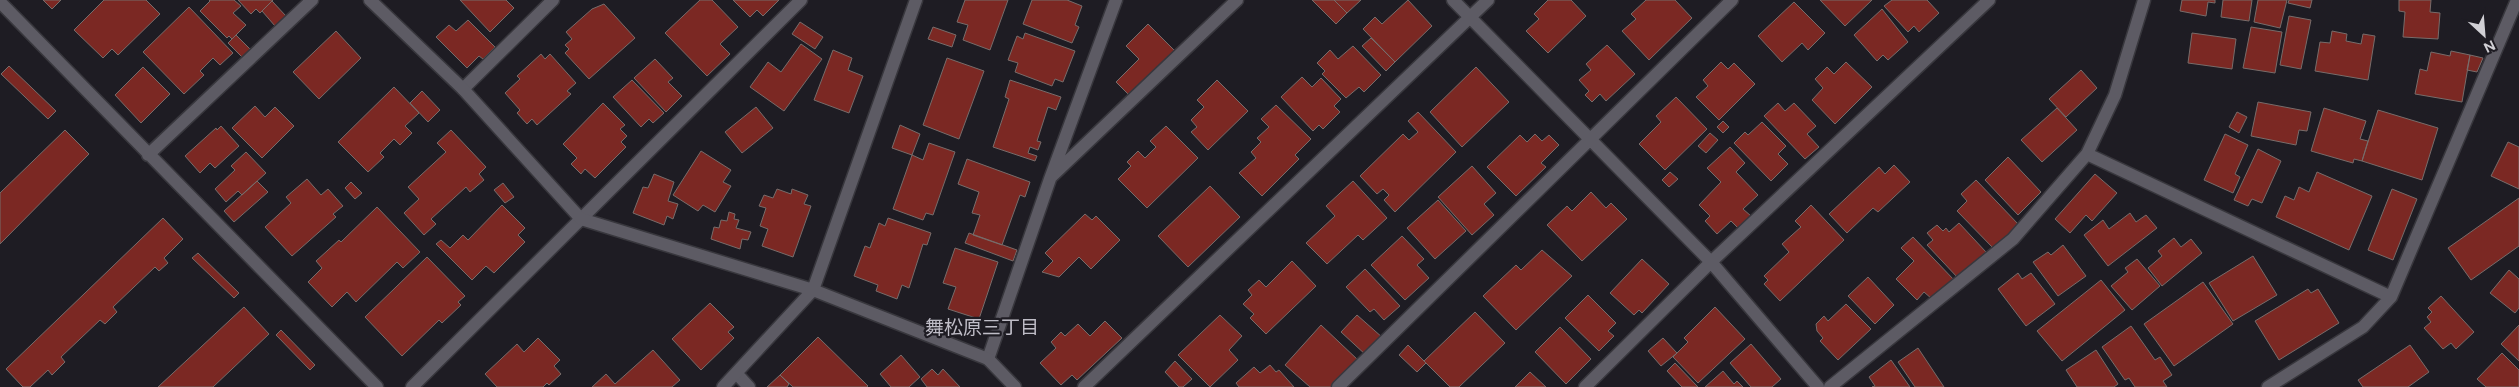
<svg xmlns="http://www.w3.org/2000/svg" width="2519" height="387" viewBox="0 0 2519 387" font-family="Figtree,'Noto Sans JP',sans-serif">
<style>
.building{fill:#7b2823;stroke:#776c6a}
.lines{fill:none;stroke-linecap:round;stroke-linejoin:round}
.minor-casing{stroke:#38373d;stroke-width:15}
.tertiary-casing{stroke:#38373d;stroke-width:15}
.minor{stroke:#5d5b64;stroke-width:12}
.tertiary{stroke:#5d5b64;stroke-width:12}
.labels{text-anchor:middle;stroke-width:4.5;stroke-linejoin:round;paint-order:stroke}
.neighbourhood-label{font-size:19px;fill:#bfbdc7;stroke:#1e1c23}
</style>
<rect width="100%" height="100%" fill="#1e1c23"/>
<path class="building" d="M43 0H61L52 9Z
M104 0H146L160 14 118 55 112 49 103 58 74 30Z
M209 0H234L241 6 233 13 246 25 232 39 229 36 227 38 200 11 210 1Z
M238 0H273L260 13 256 9 251 14Z
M460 0H506L514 8 490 32Z
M700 0H712L738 27 720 44 730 54 707 76 665 33Z
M733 0H779L763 16 757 10 750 17Z
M965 0H1008L990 50 963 40 968 25 957 22Z
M1032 0H1067L1082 6 1075 25 1079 27 1072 43 1023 24Z
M1312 0H1334L1347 13 1336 24Z
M1334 0H1361L1347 13Z
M1408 0 1432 26 1395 62 1363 29 1375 17 1382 24Z
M1548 0H1571L1586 16 1548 53 1526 31 1539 19 1534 14Z
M1646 0H1675L1692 18 1649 60 1622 31 1636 19 1631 14Z
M1820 0H1872L1845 26Z
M1892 0H1927L1939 13 1919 32 1914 26 1908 32 1884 6Z
M2182 0H2215V3L2208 2 2206 16 2180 11Z
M2223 0H2252L2249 21 2221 17Z
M2258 0H2287L2280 28 2254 22Z
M2289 0H2312L2310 8 2288 3Z
M2399 0H2431L2430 12 2440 13 2438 39 2403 37 2405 12 2399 11Z
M272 1 286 16 275 26 262 11Z
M1794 2 1825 33 1808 50 1802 43 1782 62 1758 36Z
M604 4 635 38 589 79 565 53 569 49 565 45 572 39 566 32 592 9Z
M189 7 233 53 220 65 213 58 200 71 204 75 184 94 143 52Z
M1882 9 1908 42 1888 60 1883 55 1877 61 1854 35Z
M2289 16 2311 20 2301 69 2280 65Z
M468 20 495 47 483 59 479 56 467 68 436 37 449 25 456 31Z
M800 22 823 37 815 49 792 34Z
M1148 24 1175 51 1130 96 1116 82 1139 59 1126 46Z
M933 27 956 35 952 47 928 39Z
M2251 27 2282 32 2275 73 2243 68Z
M336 31 361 58 319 99 293 72Z
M2332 31 2347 34 2346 41 2361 44 2363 34 2375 36 2368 80 2315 71 2320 42 2330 43Z
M1025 33 1075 51 1063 82 1055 79 1052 86 1015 72 1018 63 1008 60 1017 36 1023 39Z
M2192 33 2236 39 2232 69 2188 63Z
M236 35 251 50 243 58 228 43Z
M1371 38 1395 62 1386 71 1362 46Z
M801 44 822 59 784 111 750 87 768 62 781 72Z
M1607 45 1635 74 1606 101 1600 94 1592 102 1585 95 1589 91 1579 80 1591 70 1586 64Z
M1353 46 1381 75 1364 92 1359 87 1346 98 1322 74 1325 71 1317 63 1330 50 1338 59Z
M833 50 852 58 848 70 863 76 849 113 814 100Z
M2451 51 2470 55 2462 102 2415 94 2420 69 2427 71 2431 52 2450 56Z
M541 54 545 59 550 54 576 83 567 91 571 94 537 125 532 119 527 124 517 113 520 110 505 93 520 79 517 76Z
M2470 55 2483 58 2477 72 2467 70Z
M947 58 984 71 959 139 923 125Z
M655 59 673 78 668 82 682 96 666 112 634 78Z
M1721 62 1728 69 1734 63 1755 84 1719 120 1696 97 1708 86 1703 80Z
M1846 62 1872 87 1835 124 1812 100 1823 88 1815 79 1827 67 1834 74Z
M9 66 56 111 48 119 1 74Z
M143 67 170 94 141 123 115 95Z
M1476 67 1509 102 1462 147 1430 112Z
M2081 70 2097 88 2066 117 2049 99Z
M1302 77 1312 87 1321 78 1341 99 1334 106 1340 112 1323 129 1319 125 1313 131 1281 97Z
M632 80 664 113 653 123 649 119 641 127 613 97Z
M1010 80 1061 97 1056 110 1048 107 1037 141 1041 142 1038 150 1030 147 1028 153 1037 156 1035 161 993 147 1009 99 1005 97Z
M1217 80 1248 111 1208 150 1191 132 1197 127 1191 120 1204 107 1197 100Z
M394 87 419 113 405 126 412 133 400 145 394 139 380 153 384 157 368 172 338 142Z
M422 91 440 110 428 122 410 103Z
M1676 97 1707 129 1665 170 1639 144 1661 122 1656 116Z
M2258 102 2311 112 2307 131 2299 130 2296 145 2251 136Z
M603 103 625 125 620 129 627 136 621 142 626 147 595 178 585 169 581 174 571 164 577 158 563 144Z
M1778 103 1785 111 1794 103 1816 126 1807 134 1819 147 1805 159 1764 116Z
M1276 105 1311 139 1295 155 1299 159 1262 196 1239 173 1256 158 1251 152 1261 142 1257 138 1269 127 1261 119Z
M255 106 265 117 275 107 294 126 262 158 232 128Z
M756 107 773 128 742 153 725 132Z
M2057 108 2077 130 2042 162 2021 140Z
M2324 108 2366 121 2360 139 2368 141 2362 161 2354 159 2353 163 2311 151Z
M2378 110 2438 128 2422 180 2362 161Z
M1418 112 1456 152 1395 212 1384 200 1389 195 1383 189 1377 194 1360 176 1403 134 1409 140 1418 132 1408 121Z
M2237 112 2247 117 2239 133 2229 127Z
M1723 121 1729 127 1723 133 1717 127Z
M1762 122 1786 146 1778 154 1788 164 1771 181 1734 143 1745 132 1748 135Z
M900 125 920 134 912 155 892 148Z
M221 126 239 146 215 168 210 163 200 173 185 156 216 128 217 130Z
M1166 126 1198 158 1147 208 1118 179 1131 166 1127 162 1138 151 1145 158 1156 147 1150 141Z
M65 130 89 154 0 244V193Z
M451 130 486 167 479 174 484 180 470 192 466 187 431 219 436 224 424 235 404 213 419 199 408 187 446 152 437 143Z
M1710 133 1718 140 1706 153 1698 146Z
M1535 134 1542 141 1549 135 1559 145 1541 163 1546 167 1516 196 1487 167 1520 135 1527 142Z
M2225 134 2248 145 2235 174 2240 177 2233 193 2204 180Z
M2508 142 2519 147V189L2491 176Z
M929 143 955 152 933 215 926 213 923 220 893 209 912 155 923 160Z
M1730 147 1745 163 1736 172 1758 195 1743 209 1751 216 1738 228 1731 221 1717 234 1705 221 1710 216 1699 205 1721 182 1707 168Z
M2258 149 2281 161 2262 203 2252 199 2248 206 2234 200Z
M701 151 731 170 723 182 731 186 715 212 703 205 698 211 673 195Z
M246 152 266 173 242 195 238 191 226 202 215 189 235 170 231 166Z
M2008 157 2041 192 2018 215 1985 180Z
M967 159 1030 182 1025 197 1020 195 1002 245 973 235 980 215 972 213 979 192 958 184Z
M1894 165 1910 182 1878 212 1873 208 1847 233 1829 214 1879 167 1885 174Z
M1472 166 1496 193 1484 204 1494 215 1472 235 1438 197Z
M1670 172 1678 179 1669 187 1662 180Z
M2317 172 2372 196 2349 250 2276 217 2285 196 2294 200 2299 187 2309 192Z
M654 174 674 182 668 201 678 204 673 219 667 216 664 225 633 213 643 187 648 188Z
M2095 174 2117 193 2092 221 2086 215 2070 233 2055 219Z
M307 179 321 195 328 189 343 206 333 214 336 217 292 256 265 227 291 203 286 197Z
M1976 180 2019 225 1994 249 1957 211 1967 201 1961 194Z
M257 181 268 192 234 222 224 211Z
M1353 181 1387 218 1363 240 1358 235 1327 264 1306 243 1335 216 1326 206Z
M351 182 362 193 355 199 345 188Z
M503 183 514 197 505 203 494 190Z
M1210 186 1240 217 1188 267 1158 236Z
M777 189 791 194 792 189 808 195 804 204 811 206 793 257 762 246 768 229 760 226 766 208 759 206 764 195 773 198Z
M2392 189 2417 199 2393 260 2368 250Z
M1591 192 1606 208 1611 203 1627 219 1582 261 1547 225 1567 206 1572 211Z
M2519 198V246L2471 280 2448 248Z
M1438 200 1466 231 1435 259 1407 228Z
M502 205 525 228 518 235 525 242 494 273 486 266 472 280 436 244 441 240 450 248 463 235 468 240Z
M1811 205 1844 240 1780 301 1764 284 1768 280 1764 276 1789 252 1782 244 1801 227 1795 221Z
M377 207 420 252 403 268 397 262 356 302 347 292 332 307 308 282 322 268 316 261 339 240 341 242Z
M729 212 735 214 734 219 739 220 736 228 751 232 748 240 742 239 740 249 711 239 714 227 719 228 721 220 727 221Z
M2130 213 2136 222 2146 215 2157 228 2108 266 2084 235 2103 220 2109 229Z
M1085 214 1092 220 1096 216 1120 240 1091 269 1079 257 1059 277 1042 272 1053 261 1045 253Z
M163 218 183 239 164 258 168 263 159 271 155 267 113 307 117 312 105 324 100 320 61 357 65 362 52 375 48 370 30 387H23L6 369Z
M888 218 931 233 927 245 923 244 909 288 902 285 897 299 876 291 878 285 854 276 865 246 870 248 879 223 885 226Z
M1959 223 1986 252 1958 278 1927 245 1933 240 1927 233 1937 225 1943 231 1946 228 1949 232Z
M969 233 1017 250 1013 261 965 243Z
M1402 236 1424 259 1417 265 1429 278 1405 300 1371 265Z
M1913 237 1955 281 1932 299 1924 292 1917 300 1896 279 1914 261 1901 248Z
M2174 238 2181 247 2191 239 2202 253 2162 286 2148 268 2162 256 2158 251Z
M2063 245 2086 276 2058 296 2033 262 2048 252 2051 255Z
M955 248 998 262 979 319 948 309 956 287 943 283Z
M1542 250 1572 276 1516 330 1483 296 1516 265 1521 270Z
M198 253 239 293 234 298 192 258Z
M2253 256 2277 295 2233 321 2209 283Z
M427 257 465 296 458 302 461 305 442 323 439 320 402 356 365 317Z
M1642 259 1669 284 1642 313 1639 310 1634 315 1610 293Z
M2137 259 2160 286 2132 310 2111 286 2128 272 2125 268Z
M1292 261 1316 286 1266 334 1250 318 1254 314 1243 304 1252 295 1248 290 1259 280 1266 287Z
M1365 269 1400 306 1384 320 1374 309 1370 312 1346 287Z
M2509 270 2519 279V308L2515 313 2490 293Z
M2018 273 2022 279 2031 273 2055 304 2026 326 1998 289Z
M1868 277 1894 305 1875 324 1848 296Z
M2101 280 2125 310 2062 361 2037 331Z
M2203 282 2233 324 2174 366 2144 324Z
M2308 289 2311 293 2318 289 2339 323 2279 360 2255 321Z
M1588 295 1616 323 1608 331 1614 336 1599 351 1565 318Z
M2441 296 2474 332 2456 349 2451 343 2443 349 2424 328 2431 322 2427 317 2432 312 2428 308Z
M710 303 734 327 728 332 734 338 701 370 672 339Z
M1846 304 1871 329 1838 360 1820 341 1823 338 1817 331 1816 324 1824 316 1828 321Z
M244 307 269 334 213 387H158Z
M1715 307 1745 339 1698 383 1673 357 1688 342 1684 338Z
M1475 312 1505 343 1459 387H1450L1424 361Z
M1220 315 1242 336 1229 350 1238 360 1210 387 1178 355Z
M1357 315 1383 338 1367 356 1341 332Z
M1105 321 1122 338 1077 380 1072 375 1061 385 1040 363 1056 348 1051 342 1061 332 1065 336 1078 324 1090 336Z
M1321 325 1358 360 1333 387H1310L1285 365Z
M2519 325V361L2501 344Z
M2131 326 2155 360 2160 357 2172 375 2163 381 2167 387H2135L2129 378 2125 380 2102 347Z
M1560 327 1591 359 1566 384 1535 352Z
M281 330 315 365 310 370 276 335Z
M818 337 868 386 867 387H793L780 375Z
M538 338 560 360 554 366 561 374 549 385 547 383 543 387H497L485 374 517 344 524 352Z
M1663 338 1677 353 1661 366 1648 351Z
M1751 344 1781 379 1772 387H1751L1730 363Z
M1408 345 1426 363 1417 372 1399 355Z
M2410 345 2429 372 2408 387H2363L2358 380Z
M1918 348 1944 387H1915L1898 362Z
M653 350 680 380 672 387H592L606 374 615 384Z
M2096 350 2118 384 2114 387H2077L2066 370Z
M2502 353 2519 370V387H2486L2477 379Z
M901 355 920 377 909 387H891L880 374Z
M1891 360 1910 387H1872L1875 386 1869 377Z
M1175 361 1192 379 1183 387H1179L1165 372Z
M1675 363 1698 387H1682L1667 371Z
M1270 365 1276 372 1279 370 1294 387H1239L1236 383 1254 367 1260 373Z
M932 369 938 375 943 369 960 387H927L921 379Z
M1723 371 1734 384 1737 381 1743 387H1705Z
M1530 372 1546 387H1515Z
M780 375 789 384 787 387H767Z"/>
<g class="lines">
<g class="minor-casing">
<path id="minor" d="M1453 0 1711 262 1818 387
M0 2 377 387
M463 89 553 0
M2087 154 2391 297
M148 155 312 0
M1051 177 1237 0
M988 359 1050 179 1116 0
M737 374 749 387
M412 387 801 0
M1084 387 1488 0
M1338 387 1732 0
M1585 387 1711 262 1989 0
M1830 387 2013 239 2087 154 2115 95 2144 0
M2268 387 2363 327 2391 297 2517 0"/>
</g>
<g class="tertiary-casing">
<path id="tertiary" d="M370 0 463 89 581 219 813 290 988 359 1015 387
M723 387 813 290 916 0"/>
</g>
<use href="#minor" class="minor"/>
<use href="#tertiary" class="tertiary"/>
</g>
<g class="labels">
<g class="neighbourhood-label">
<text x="982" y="334">舞松原三丁目</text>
</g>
</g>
<g transform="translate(2484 35) rotate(154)" stroke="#1e1c23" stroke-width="4" paint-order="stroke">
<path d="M0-4L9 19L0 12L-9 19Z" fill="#d1d0d5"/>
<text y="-8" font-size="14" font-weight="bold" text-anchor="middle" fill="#d1d0d5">N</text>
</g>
</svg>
